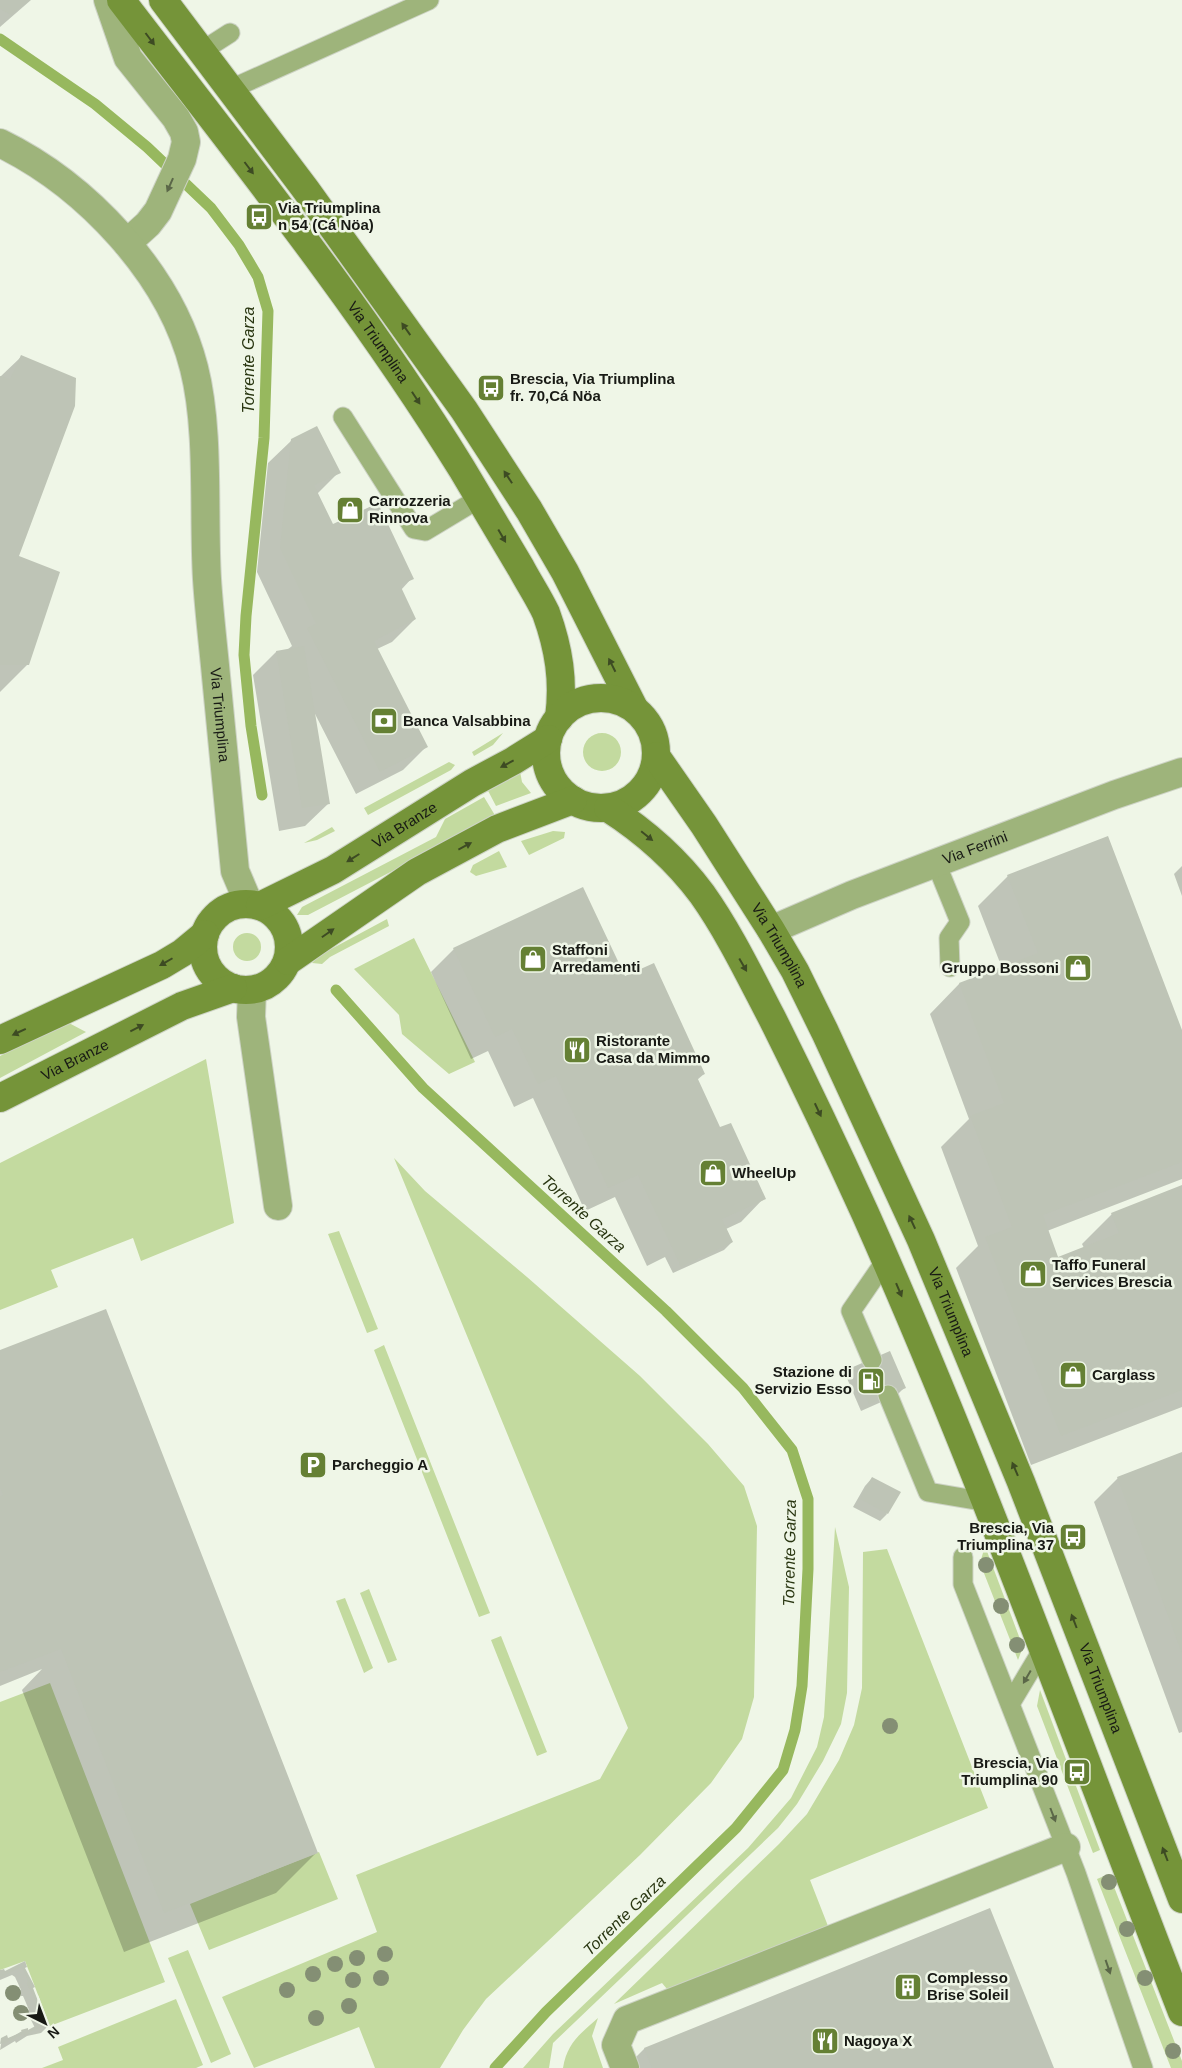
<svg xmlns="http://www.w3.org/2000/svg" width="1182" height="2068" viewBox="0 0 1182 2068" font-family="Arial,sans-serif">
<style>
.green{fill:#c3da9f}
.shadow{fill:#0003}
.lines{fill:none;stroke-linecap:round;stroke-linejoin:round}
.stream{stroke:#97b85e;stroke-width:11}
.building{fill:#bec4b6}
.lane-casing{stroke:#cdd3c5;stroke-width:21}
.street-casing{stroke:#cdd3c5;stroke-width:30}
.secondary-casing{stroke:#cdd3c5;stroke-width:30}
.lane{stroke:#9eb47b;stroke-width:19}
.street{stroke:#9eb47b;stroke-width:28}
.secondary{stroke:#759439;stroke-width:28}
.tree{fill:#848f74}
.oneway{fill:#3d4b23}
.oneway2{fill:#5b6748}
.labels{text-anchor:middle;stroke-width:5;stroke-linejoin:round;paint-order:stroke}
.poi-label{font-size:15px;font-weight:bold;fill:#181a15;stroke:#eff6e7;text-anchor:start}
.street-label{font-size:15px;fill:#181a15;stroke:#eff6e7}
.water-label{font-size:16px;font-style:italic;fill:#293611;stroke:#eff6e7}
</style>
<rect width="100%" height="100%" fill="#eff6e7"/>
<path class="green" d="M583 752a19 19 0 1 1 38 0a19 19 0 1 1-38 0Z
M503 733 493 745 474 756 472 752Z
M449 762 455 765 451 770 368 815 364 808Z
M519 766 522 782 531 793 496 806 485 785Z
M484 797 496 817 308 915H297L302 907 436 837 445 819Z
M332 827 335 831 317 840 304 843Z
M553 831 565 832 564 838 529 855 521 841Z
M499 851 507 867 476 876 470 872 473 865Z
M387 919 389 926 330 957 322 964 312 963 320 955Z
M233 947a14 14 0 1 1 28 0a14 14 0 1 1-28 0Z
M414 938 475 1062 449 1074 402 1034 399 1015 354 969Z
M67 1022 86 1032 0 1078V1056Z
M206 1059 234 1223 141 1261 133 1238 51 1270 58 1287 0 1310V1163Z
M394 1158 425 1191 527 1277 640 1376 708 1444 744 1486 757 1526 754 1697 742 1739 711 1783 640 1855 486 1999 463 2030 440 2068H375L359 2027 254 2068 222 1997 377 1932 356 1875 600 1779 628 1728Z
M339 1231 378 1329 367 1333 328 1234Z
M384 1345 490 1613 479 1617 374 1350Z
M835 1527 849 1587 847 1693 841 1724 823 1761 797 1804 778 1828 553 2043 549 2068H523L553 2034 748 1848 791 1798 817 1747 824 1717Z
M985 1546 1023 1647 1018 1660 980 1563Z
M887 1549 988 1808 810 1880 828 1926 667 1989 662 1983 614 2004 779 1844 807 1814 839 1760 854 1725 862 1688 863 1552Z
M369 1589 397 1660 388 1663 360 1593Z
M345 1598 373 1668 364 1673 336 1601Z
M501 1636 547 1752 537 1756 491 1640Z
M50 1683 165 1982 50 2026 25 1961 0 1970V1702Z
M1040 1690 1100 1850 1093 1853 1037 1706Z
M319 1852 338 1899 209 1950 190 1904Z
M1109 1874 1182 2061V2068H1171L1097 1879Z
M188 1950 231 2054 211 2063 168 1958Z
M176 1999 203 2065 196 2068H42L63 2060 58 2047Z
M598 2018 592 2036 603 2068H563C567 2043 580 2034 598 2018Z"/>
<path class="shadow" d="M0 0H31L0 27Z
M21 357 17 556 28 664 0 692V377Z
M292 440 339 472 317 494 332 525 412 578 401 590 415 619 392 642 377 649 426 747 403 770 356 794 314 712 329 803 305 826 279 831 253 675 276 652 287 650 292 646 257 572 268 463Z
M1182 866V896L1174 874Z
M1008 876 1182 1033V1179L1047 1231 1058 1258 1084 1248 1082 1244 1112 1214 1182 1187V1407L1031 1465 956 1268 978 1246 941 1147 969 1119 930 1014 959 984 1002 968 978 906Z
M454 949 624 978 704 1074 697 1080 720 1129 764 1198 741 1222 726 1229 732 1242 724 1250 673 1273 665 1257 647 1266 615 1197 585 1211 533 1098 514 1107 488 1051 471 1059 431 972Z
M0 1352 316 1853 276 1893 124 1952 22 1690 42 1669 0 1686Z
M854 1368 905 1387 897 1395 861 1411 846 1376Z
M1182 1454V1732L1179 1733 1094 1502 1118 1478Z
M872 1478 887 1514 880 1521 853 1507 865 1486Z
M989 1910 1053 2068H625L644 2049Z
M24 1963V1969L45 2022 48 2026 41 2033 27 2036 16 2043 15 2041 0 2050 2 2039 7 2040 22 2031 27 2032 35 2028 27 2012 29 2010 23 1996H21L19 1992 21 1990 15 1977 12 1975 0 1980V1972L5 1973Z"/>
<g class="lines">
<path class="stream" d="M0 39 95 104 147 147 211 208 239 245 258 277 268 311 264 438 246 616 244 655 251 726 262 795
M336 990 423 1088 666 1311 743 1388 792 1450 808 1499V1569L802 1686 795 1730 783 1770 736 1828 546 2012 495 2068"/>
</g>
<path class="building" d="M0 0H30L11 15 0 9Z
M21 355 76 378 75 406 19 556 60 572 29 665H0V376L10 379Z
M317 426 341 473 314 485 333 524 378 503 414 579 400 585 416 619 374 641 428 747 380 772 307 628 316 624 280 548 291 439Z
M304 646 330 804 302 808 276 651Z
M1108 836 1182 1030V1162L1043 1215 1058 1257 1119 1233 1111 1213 1182 1185V1255L1180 1256 1182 1262V1390L1061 1436 985 1237 1012 1227 970 1116 1004 1103 959 983 1038 953 1007 875Z
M583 887 625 976 654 963 705 1074 697 1077 720 1127 731 1123 766 1199 722 1219 733 1242 681 1267 638 1175 608 1188 556 1076 538 1084 512 1029 495 1037 453 948Z
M106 1309 318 1853 164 1913 61 1649 0 1672V1496L3 1495 0 1488V1350Z
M890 1351 906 1388 869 1404 853 1367Z
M1182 1452V1654L1117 1477Z
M872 1477 901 1492 888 1514 860 1499Z
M990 1908 1054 2068H652L644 2048Z
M25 1961 27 1967 25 1968 35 1987 33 1988 38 2001 40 2000 46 2021 47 2020 50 2026 36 2029 29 2032 30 2034 24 2036 23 2034 4 2044 3 2043 0 2044 1 2038 7 2035 8 2038 22 2032 21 2030 28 2028V2030L43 2022 34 2003 36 2002 30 1989H29L26 1983 28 1982 23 1969 20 1968 0 1978V1970L4 1969 5 1971Z"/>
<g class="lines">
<g class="lane-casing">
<path id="lane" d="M202 51 230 33
M231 89 429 0
M343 417 414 529 425 531 480 498
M936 863 960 922 949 938 950 967
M872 1360 851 1311 886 1260
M888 1395 928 1492 987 1502
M963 1557V1584L1076 1873 1143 2068
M1010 1704 1043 1649"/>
</g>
<g class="street-casing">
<g id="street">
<path d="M108 0 128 58 176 118 184 132 186 142 182 159 158 211 148 224 127 243"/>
<path id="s1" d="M0 143C86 185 170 273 194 368 210 431 203 513 207 579 209 611 213 644 216 676 222 741 229 806 235 871L249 904"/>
<path id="s2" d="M771 930 852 895 1114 795 1182 772"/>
<path d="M252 990 251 1017 278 1206"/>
<path d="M625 2068 616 2045 627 2020 1066 1847"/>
</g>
</g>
<g class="secondary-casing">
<g id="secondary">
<path id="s3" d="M121 0C238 153 360 304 462 469 482 502 501 535 521 568 529 583 539 598 546 613 559 649 564 681 559 718"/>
<path d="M163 0 306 190 464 410 529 510 565 572 634 708"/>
<circle cx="601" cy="753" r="55"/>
<path id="s4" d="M656 756 704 825 771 930 795 971 825 1032 921 1240 1021 1482 1182 1899"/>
<path d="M608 808C644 831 676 859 702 894 729 932 750 976 772 1018 804 1082 835 1147 865 1213 982 1475 1078 1745 1182 2012"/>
<circle cx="246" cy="947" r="43"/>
<path id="s5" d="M260 906 333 870 472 783 513 761 548 739"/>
<path d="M288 961 417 872 497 829 573 800"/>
<path d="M0 1040 162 965 182 953 205 934"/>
<path id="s6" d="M0 1098 182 1006 233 988"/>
</g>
</g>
<use href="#lane" class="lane"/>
<use href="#street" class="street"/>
<use href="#secondary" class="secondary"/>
</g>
<g class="tree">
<circle cx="986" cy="1565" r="8"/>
<circle cx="1001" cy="1606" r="8"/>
<circle cx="1017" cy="1645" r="8"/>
<circle cx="890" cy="1726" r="8"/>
<circle cx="1109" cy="1882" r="8"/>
<circle cx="1127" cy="1929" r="8"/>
<circle cx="385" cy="1954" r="8"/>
<circle cx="357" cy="1958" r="8"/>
<circle cx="335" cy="1964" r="8"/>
<circle cx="313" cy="1974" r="8"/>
<circle cx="381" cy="1978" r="8"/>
<circle cx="1145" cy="1978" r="8"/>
<circle cx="353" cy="1980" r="8"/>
<circle cx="287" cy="1990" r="8"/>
<circle cx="13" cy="1993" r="8"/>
<circle cx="349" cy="2006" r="8"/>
<circle cx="21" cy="2013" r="8"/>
<circle cx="316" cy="2018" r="8"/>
<circle cx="1173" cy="2051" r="8"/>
</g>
<defs><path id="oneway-solid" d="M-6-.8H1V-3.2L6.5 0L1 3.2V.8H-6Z" transform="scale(1.25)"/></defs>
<g class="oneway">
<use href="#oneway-solid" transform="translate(150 39) rotate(53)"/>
<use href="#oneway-solid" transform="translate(249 168) rotate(53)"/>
<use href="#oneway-solid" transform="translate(406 329) rotate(-125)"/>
<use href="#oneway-solid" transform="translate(416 398) rotate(57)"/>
<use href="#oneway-solid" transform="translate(508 477) rotate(-123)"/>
<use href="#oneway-solid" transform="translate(502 536) rotate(60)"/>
<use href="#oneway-solid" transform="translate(612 665) rotate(-117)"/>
<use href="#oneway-solid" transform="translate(507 764) rotate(152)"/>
<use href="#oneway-solid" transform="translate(647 836) rotate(39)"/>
<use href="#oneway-solid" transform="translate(465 846) rotate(-28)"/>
<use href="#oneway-solid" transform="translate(353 858) rotate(148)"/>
<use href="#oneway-solid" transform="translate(328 933) rotate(-35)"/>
<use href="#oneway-solid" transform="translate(166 962) rotate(150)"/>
<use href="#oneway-solid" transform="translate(743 965) rotate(60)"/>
<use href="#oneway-solid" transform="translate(137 1028) rotate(-27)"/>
<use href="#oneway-solid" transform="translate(19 1032) rotate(155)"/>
<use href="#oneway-solid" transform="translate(818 1110) rotate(65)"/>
<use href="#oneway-solid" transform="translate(912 1222) rotate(-115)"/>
<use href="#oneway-solid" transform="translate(899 1290) rotate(67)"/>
<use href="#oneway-solid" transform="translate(1015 1469) rotate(-113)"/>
<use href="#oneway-solid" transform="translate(1074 1621) rotate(-111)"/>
<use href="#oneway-solid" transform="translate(1165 1854) rotate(-111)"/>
</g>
<g class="oneway2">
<use href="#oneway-solid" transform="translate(170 185) rotate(114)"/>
<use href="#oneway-solid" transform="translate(1027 1677) rotate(120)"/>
<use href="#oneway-solid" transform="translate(1053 1815) rotate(69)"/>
<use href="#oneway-solid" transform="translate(1108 1967) rotate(71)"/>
</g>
<defs>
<g id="bus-square" transform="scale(1.4375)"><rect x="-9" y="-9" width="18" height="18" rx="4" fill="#658034" stroke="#eff6e7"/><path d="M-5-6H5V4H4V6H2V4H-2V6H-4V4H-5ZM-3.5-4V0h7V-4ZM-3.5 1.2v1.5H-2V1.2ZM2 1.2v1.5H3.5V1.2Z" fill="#fff"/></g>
<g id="shop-square" transform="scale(1.4375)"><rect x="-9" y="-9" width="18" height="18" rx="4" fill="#658034" stroke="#eff6e7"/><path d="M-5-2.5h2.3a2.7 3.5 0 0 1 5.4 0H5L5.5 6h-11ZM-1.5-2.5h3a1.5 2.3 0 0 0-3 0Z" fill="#fff"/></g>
<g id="bank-square" transform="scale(1.4375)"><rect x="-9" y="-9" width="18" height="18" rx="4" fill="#658034" stroke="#eff6e7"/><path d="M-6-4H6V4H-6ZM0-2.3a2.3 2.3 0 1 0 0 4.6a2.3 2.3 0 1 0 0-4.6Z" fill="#fff"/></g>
<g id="restaurant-square" transform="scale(1.4375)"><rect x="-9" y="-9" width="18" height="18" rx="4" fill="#658034" stroke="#eff6e7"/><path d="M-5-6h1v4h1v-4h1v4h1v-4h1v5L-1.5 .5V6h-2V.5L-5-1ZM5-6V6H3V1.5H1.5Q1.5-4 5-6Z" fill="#fff"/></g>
<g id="fuel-square" transform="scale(1.4375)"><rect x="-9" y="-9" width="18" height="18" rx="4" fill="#658034" stroke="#eff6e7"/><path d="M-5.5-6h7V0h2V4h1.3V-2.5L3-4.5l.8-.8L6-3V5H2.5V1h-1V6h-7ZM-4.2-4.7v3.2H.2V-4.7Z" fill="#fff"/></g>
<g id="parking-square" transform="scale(1.4375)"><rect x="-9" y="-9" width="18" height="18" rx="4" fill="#658034" stroke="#eff6e7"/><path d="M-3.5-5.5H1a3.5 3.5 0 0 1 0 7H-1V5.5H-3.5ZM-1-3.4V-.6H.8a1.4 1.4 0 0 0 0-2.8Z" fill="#fff"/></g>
<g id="building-square" transform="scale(1.4375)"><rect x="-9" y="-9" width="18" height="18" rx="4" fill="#658034" stroke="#eff6e7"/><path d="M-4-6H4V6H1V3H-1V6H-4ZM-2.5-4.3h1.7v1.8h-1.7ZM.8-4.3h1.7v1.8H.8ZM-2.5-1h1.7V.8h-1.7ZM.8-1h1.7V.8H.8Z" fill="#fff"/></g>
</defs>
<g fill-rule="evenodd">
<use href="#bus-square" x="259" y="217"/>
<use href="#bus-square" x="491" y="388"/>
<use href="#shop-square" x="350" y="510"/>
<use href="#bank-square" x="384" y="721"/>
<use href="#shop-square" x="533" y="959"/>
<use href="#shop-square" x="1078" y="968"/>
<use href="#restaurant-square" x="577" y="1050"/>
<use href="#shop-square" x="713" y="1173"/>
<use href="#shop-square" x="1033" y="1274"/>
<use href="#shop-square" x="1073" y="1375"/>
<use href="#fuel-square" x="871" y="1381"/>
<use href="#parking-square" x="313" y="1465"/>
<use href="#bus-square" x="1073" y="1537"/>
<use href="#bus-square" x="1077" y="1772"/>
<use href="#building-square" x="908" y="1987"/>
<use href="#restaurant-square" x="825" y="2041"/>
</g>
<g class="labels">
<g class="poi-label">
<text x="278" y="213">Via Triumplina<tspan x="278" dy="17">n 54 (Cá Nöa)</tspan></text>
<text x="510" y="384">Brescia, Via Triumplina<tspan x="510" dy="17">fr. 70,Cá Nöa</tspan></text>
<text x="369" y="506">Carrozzeria<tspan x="369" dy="17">Rinnova</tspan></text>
<text x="403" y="726">Banca Valsabbina</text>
<text x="552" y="955">Staffoni<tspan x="552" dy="17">Arredamenti</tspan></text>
<text x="1059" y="973" text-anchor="end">Gruppo Bossoni</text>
<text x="596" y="1046">Ristorante<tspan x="596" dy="17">Casa da Mimmo</tspan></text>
<text x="732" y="1178">WheelUp</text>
<text x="1052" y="1270">Taffo Funeral<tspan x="1052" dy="17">Services Brescia</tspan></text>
<text x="852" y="1377" text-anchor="end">Stazione di<tspan x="852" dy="17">Servizio Esso</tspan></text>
<text x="1092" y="1380">Carglass</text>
<text x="332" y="1470">Parcheggio A</text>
<text x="1054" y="1533" text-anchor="end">Brescia, Via<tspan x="1054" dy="17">Triumplina 37</tspan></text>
<text x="1058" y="1768" text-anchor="end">Brescia, Via<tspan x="1058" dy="17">Triumplina 90</tspan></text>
<text x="927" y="1983">Complesso<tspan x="927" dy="17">Brise Soleil</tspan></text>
<text x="844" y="2046">Nagoya X</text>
</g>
<g class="street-label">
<text dy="5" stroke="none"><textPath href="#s3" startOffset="428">Via Triumplina</textPath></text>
<text dy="5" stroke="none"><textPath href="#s1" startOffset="654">Via Triumplina</textPath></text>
<text dy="5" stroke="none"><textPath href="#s5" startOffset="166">Via Branze</textPath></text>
<text dy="5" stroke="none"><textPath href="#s2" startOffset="220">Via Ferrini</textPath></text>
<text dy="5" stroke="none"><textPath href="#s4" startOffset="226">Via Triumplina</textPath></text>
<text dy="5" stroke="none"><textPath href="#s6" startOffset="84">Via Branze</textPath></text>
<text dy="5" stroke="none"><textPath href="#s4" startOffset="631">Via Triumplina</textPath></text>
<text dy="5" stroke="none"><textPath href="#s4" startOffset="1036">Via Triumplina</textPath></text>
</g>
<g class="water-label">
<text transform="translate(248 360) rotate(-90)" y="6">Torrente Garza</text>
<text transform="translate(584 1213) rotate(42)" y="6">Torrente Garza</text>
<text transform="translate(789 1553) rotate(-89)" y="6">Torrente Garza</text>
<text transform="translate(624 1915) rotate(-44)" y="6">Torrente Garza</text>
</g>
</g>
<g transform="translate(45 2023) rotate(138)" stroke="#eff6e7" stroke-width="4" paint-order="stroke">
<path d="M0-4L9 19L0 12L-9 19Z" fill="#181a15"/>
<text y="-8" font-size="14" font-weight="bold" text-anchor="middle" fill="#181a15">N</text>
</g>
</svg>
